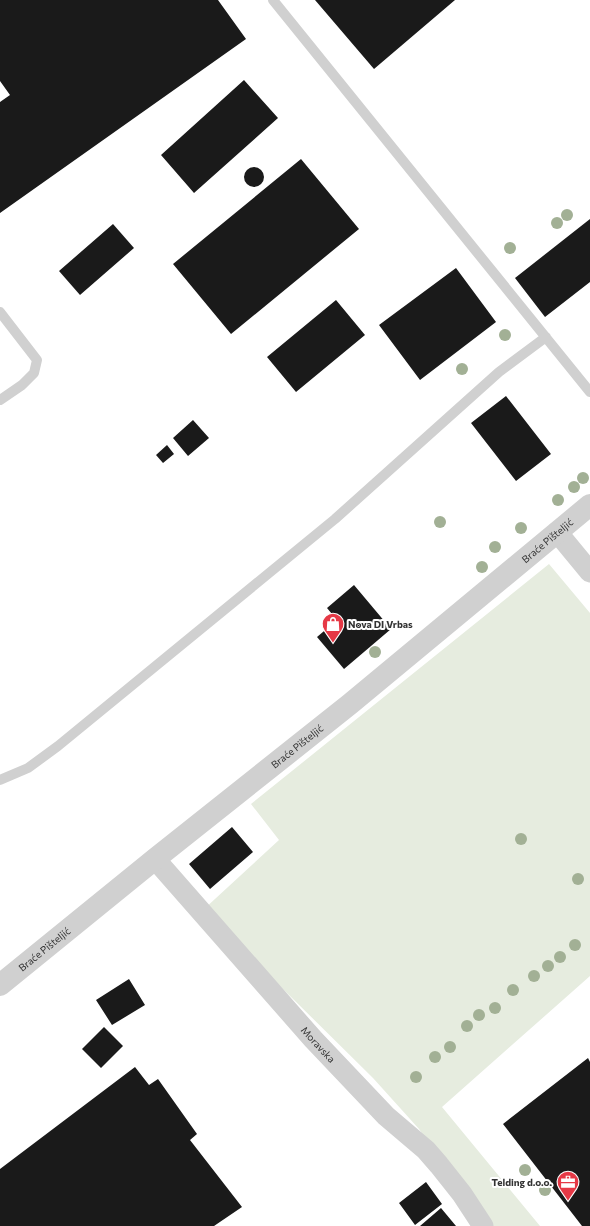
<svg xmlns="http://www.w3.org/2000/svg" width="590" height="1226" viewBox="0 0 590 1226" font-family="Commissioner,sans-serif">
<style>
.green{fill:#e6ecdf}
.building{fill:#1a1a1a}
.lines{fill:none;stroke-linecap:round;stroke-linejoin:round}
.service{stroke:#d0d0d0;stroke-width:10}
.minor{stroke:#d0d0d0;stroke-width:21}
.tertiary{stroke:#d0d0d0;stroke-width:22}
.tree{fill:#a2b095}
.labels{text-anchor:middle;stroke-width:4;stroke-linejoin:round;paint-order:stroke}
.street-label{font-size:10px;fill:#333;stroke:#fff}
.poi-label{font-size:10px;font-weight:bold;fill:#333;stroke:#fff;text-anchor:start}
</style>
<rect width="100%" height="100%" fill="#fff"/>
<path class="green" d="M549 564 590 613V976L442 1107 540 1226H487L419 1129 373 1078 203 910 279 840 251 804Z"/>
<path class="building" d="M0 0H218L246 39 0 213V102L10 95 0 81Z
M315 0H455L374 69Z
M244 80 278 118 194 193 161 155Z
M301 159 359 229 231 334 173 264Z
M244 177a10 10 0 1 1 20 0a10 10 0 1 1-20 0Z
M590 219V282L545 317 515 278Z
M113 224 134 248 80 295 59 271Z
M456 268 496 322 420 380 379 325Z
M336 300 365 335 296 392 267 357Z
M506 396 551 454 516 481 471 423Z
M193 420 209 438 188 456 173 438Z
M167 445 174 454 163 463 156 455Z
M354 585 391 629 344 669 317 637 337 620 327 608Z
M232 827 253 852 210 889 189 864Z
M129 979 145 1005 112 1025 96 1000Z
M104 1027 123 1046 101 1068 82 1049Z
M588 1058 590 1062V1226H582L503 1124Z
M135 1067 149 1085 158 1079 197 1134 190 1140 242 1207 214 1226H0V1169Z
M426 1182 442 1204 415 1225 399 1203Z
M441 1208 456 1226H420Z"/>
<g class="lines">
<path class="service" d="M273 0 590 392
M0 312 37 360 34 373 22 385 0 400
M0 780 28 768 58 746 335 519 499 372 546 337"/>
<g class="minor">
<path d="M557 532 590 572"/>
<path id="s1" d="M155 859 313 1039 386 1116 426 1150 439 1165 462 1194 483 1226"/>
</g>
<path class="tertiary" id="s2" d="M0 985 155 859 350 704 590 505"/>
</g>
<g class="tree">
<circle cx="567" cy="215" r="6"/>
<circle cx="557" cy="223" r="6"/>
<circle cx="510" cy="248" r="6"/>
<circle cx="505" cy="335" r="6"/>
<circle cx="462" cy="369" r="6"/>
<circle cx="583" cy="478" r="6"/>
<circle cx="574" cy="487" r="6"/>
<circle cx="558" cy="500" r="6"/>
<circle cx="440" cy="522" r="6"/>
<circle cx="521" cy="528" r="6"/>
<circle cx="495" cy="547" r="6"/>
<circle cx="482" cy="567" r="6"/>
<circle cx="375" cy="652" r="6"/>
<circle cx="521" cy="839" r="6"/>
<circle cx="578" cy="879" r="6"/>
<circle cx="575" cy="945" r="6"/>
<circle cx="560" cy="957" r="6"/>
<circle cx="548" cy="966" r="6"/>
<circle cx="534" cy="976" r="6"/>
<circle cx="513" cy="990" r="6"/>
<circle cx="495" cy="1008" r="6"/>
<circle cx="479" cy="1015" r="6"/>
<circle cx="467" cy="1026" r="6"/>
<circle cx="450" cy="1047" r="6"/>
<circle cx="435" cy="1057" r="6"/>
<circle cx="416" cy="1077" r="6"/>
<circle cx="525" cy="1170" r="6"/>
<circle cx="545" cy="1190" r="6"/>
</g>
<defs>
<g id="shop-pin" transform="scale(1.15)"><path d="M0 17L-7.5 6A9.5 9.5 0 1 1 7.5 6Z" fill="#e63946" stroke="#fff"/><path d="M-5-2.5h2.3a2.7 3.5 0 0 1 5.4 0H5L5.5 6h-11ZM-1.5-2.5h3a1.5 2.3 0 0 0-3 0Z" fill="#fff"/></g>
<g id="office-pin" transform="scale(1.15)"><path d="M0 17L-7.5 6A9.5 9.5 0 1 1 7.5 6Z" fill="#e63946" stroke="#fff"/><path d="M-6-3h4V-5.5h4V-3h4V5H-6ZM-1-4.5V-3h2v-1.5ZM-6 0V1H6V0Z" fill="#fff"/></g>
</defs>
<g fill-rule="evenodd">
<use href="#shop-pin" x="333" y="624"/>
<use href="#office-pin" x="568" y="1182"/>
</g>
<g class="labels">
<g class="street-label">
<text dy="4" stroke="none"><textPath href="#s2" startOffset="705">Braće Pišteljić</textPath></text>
<text dy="4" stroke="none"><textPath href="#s2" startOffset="381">Braće Pišteljić</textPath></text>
<text dy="4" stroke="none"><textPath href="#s2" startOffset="57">Braće Pišteljić</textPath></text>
<text dy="4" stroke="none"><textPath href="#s1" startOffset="247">Moravska</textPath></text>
</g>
<g class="poi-label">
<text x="348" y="628">Nova DI Vrbas</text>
<text x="552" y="1186" text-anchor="end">Telding d.o.o.</text>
</g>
</g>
</svg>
